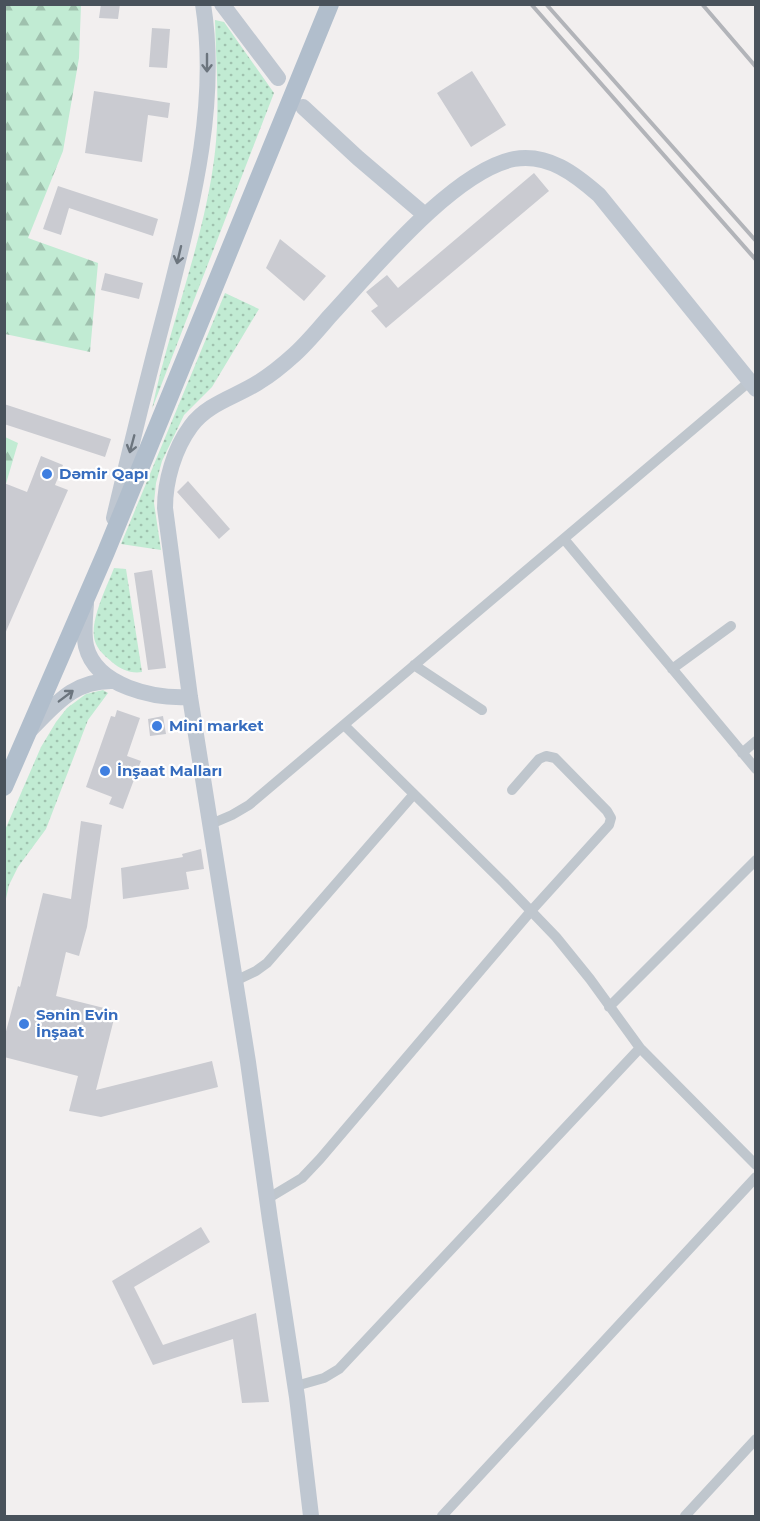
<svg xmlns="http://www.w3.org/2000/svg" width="760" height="1521" viewBox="0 0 760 1521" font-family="Montserrat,sans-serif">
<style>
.green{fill:url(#green-dots)}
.forest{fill:url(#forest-firs)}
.building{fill:#cacbd1}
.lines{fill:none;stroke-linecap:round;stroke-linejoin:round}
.street{stroke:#bfc6cd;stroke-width:10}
.secondary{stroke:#bfc7d1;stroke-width:16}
.primary{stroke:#b1becc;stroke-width:18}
.rail{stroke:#b2b4b9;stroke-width:4}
.oneway{stroke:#6c757e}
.shop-dot{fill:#3f7fe0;stroke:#fff;stroke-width:2}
.labels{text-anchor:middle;stroke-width:4.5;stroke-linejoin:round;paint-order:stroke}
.shop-label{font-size:15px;font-weight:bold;fill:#366cbe;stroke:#fff;text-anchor:start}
</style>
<defs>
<pattern id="green-dots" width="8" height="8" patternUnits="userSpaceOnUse" patternTransform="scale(1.5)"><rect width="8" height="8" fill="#c1ebd3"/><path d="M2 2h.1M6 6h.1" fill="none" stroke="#9fc1ae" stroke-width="1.8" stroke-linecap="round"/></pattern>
<pattern id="forest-firs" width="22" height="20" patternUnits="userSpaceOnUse" patternTransform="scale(1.5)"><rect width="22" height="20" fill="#c1ebd3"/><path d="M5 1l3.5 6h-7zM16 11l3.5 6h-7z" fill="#9fc1ae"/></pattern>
</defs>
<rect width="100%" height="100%" fill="#f2efef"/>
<path class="green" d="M215 20 224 22 274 93 152 409C170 323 205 239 215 152 220 108 216 64 215 20Z
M225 293 259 309 212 387 184 415 162 461 156 483 154 503 161 550 121 544Z
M114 568 126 569 142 672C131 674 120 669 112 662 106 657 99 651 96 644 87 625 107 587 114 568Z
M103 690 108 693 88 720 46 829 18 867 9 885 5 903V830L41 747 56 722 67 708 86 694Z"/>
<path class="forest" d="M5 4 81 5 79 58 63 151 28 238 98 263 90 352 5 334Z
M5 437 18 443 5 487Z"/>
<path class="building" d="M101 4H120L118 19 99 18Z
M152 28 170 29 167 68 149 67Z
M472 71 506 125 471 147 437 93Z
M94 91 170 103 168 118 148 115 142 162 85 153Z
M534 173 549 191 386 328 371 311 378 306 366 292 387 275 398 288Z
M58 186 158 219 153 236 69 208 61 235 43 229Z
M280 239 326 276 304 301 266 268Z
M105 273 143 283 139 299 101 290Z
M4 404 111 439 105 457 4 424Z
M41 456 63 465 55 485 68 490 4 636V483L27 492Z
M188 481 230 529 219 539 177 492Z
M152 570 166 668 148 670 134 573Z
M117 710 140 718 127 756 141 761 123 809 109 804 112 797 86 787 111 716 115 717Z
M163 716 166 734 150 736 148 719Z
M81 821 102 825 87 927 79 956 66 952 56 996 116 1011 96 1090 212 1061 218 1087 101 1117 69 1111 78 1076 4 1057V1039L18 986 20 987 43 893 71 899Z
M201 849 204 869 186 872 189 889 123 899 121 868 183 857 182 854Z
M201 1227 210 1242 134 1287 163 1345 256 1313 269 1402 242 1403 233 1339 153 1365 112 1281Z"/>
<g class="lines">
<path class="street" d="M564 539 756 769
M414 665 482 710
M672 669 731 626
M344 725 504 883 556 937 590 979 640 1048 756 1165
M742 753 756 741
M211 824 232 815 249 805 749 382
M235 981 256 971 267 963 414 794
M609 1007 756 860
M267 1199 302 1178 320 1159 531 911 609 825 611 818 607 811 555 758 546 756 539 759 512 790
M296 1386 324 1378 339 1369 640 1048
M442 1516 756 1177
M685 1516 756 1439"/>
<path class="secondary" d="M222 4 278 78
M303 107 358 158 425 215
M114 518C131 445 149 373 168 301 192 205 219 104 203 4
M86 604C85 618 83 632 86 646 96 687 155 699 190 697
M30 730C56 704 74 680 113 681
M311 1516 297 1397 270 1220 248 1062 190 697 165 508C165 481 174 449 191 426 208 403 236 397 259 382 272 374 284 364 295 354 307 343 318 330 329 317 371 272 453 171 514 159 548 153 575 174 599 195L756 389"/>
<path class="primary" d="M4 787 106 552 330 4"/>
<path class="rail" d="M531 4 756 260
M546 4 756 241
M702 4 756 67"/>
</g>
<defs><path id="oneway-shaft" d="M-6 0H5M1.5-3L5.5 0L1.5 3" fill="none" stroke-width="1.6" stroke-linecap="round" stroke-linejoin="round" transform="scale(1.5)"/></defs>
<g class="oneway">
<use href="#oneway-shaft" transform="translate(207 63) rotate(90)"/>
<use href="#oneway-shaft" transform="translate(179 255) rotate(103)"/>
<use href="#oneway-shaft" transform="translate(132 444) rotate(105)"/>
<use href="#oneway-shaft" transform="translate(66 696) rotate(-37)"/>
</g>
<g class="shop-dot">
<circle cx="47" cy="474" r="6"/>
<circle cx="157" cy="726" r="6"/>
<circle cx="105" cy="771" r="6"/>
<circle cx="24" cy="1024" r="6"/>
</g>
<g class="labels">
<g class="shop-label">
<text x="59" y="479">Dəmir Qapı</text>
<text x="169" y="731">Mini market</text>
<text x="117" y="776">İnşaat Malları</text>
<text x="36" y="1020">Sənin Evin<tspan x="36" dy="17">İnşaat</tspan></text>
</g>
</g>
<rect width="760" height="1521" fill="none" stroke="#49525b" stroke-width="12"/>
</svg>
